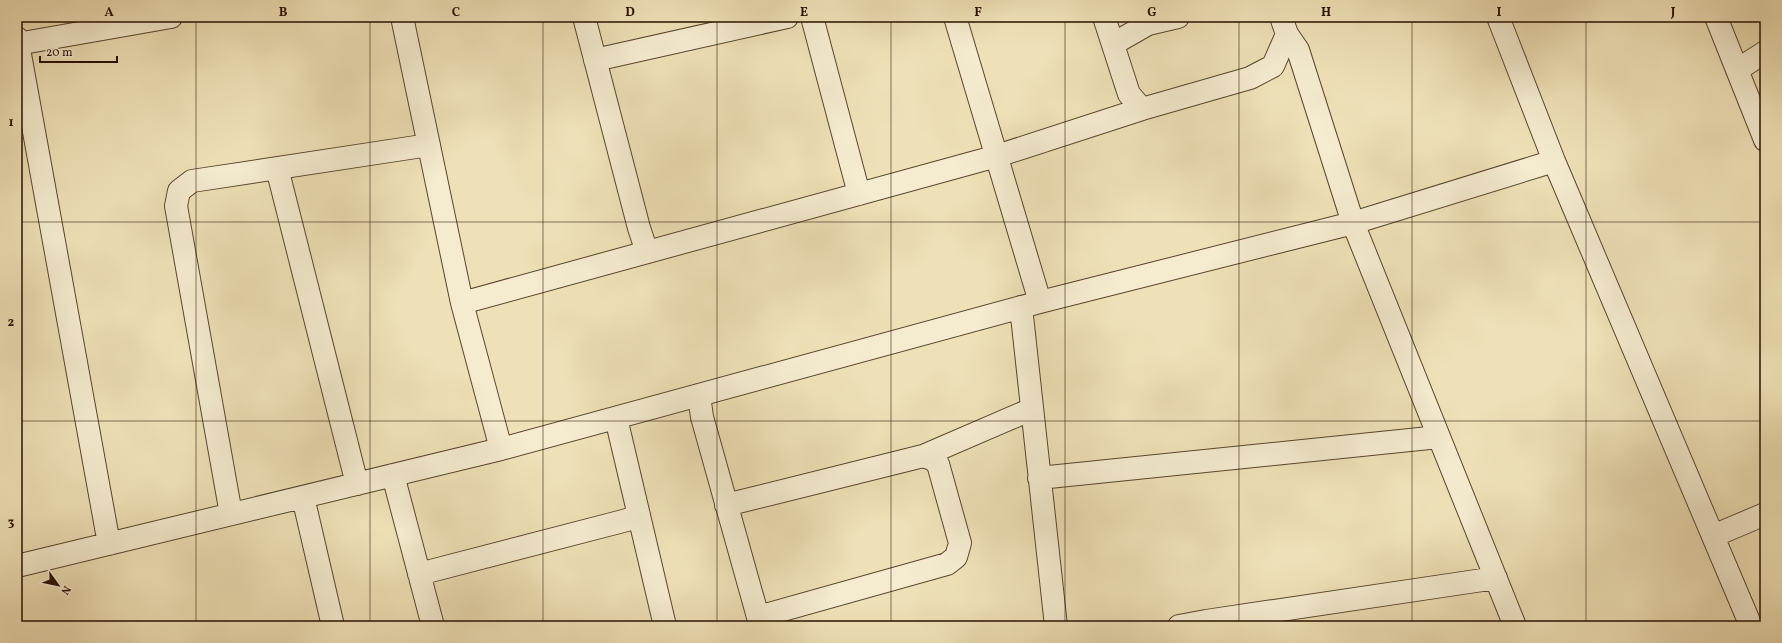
<svg xmlns="http://www.w3.org/2000/svg" width="1782" height="643" viewBox="0 0 1782 643" font-family="Vollkorn,serif">
<style>
.lines{fill:none;stroke-linecap:round;stroke-linejoin:round}
.minor-casing{stroke:#59442e;stroke-width:24}
.minor{stroke:#f5ecd0;stroke-width:22}
.grid{fill:none;stroke:#270f00;stroke-width:1;stroke-opacity:0.55}
.neatline{fill:none;stroke:#270f00;stroke-width:1.5}
.grid-label{font-size:13px;text-anchor:middle;font-weight:bold;fill:#270f00}
</style>
<rect width="100%" height="100%" fill="#efe1b7"/>
<filter id="stains"><feTurbulence type="fractalNoise" baseFrequency=".005" numOctaves="4"/><feColorMatrix values="0 0 0 0 .2 0 0 0 0 .09 0 0 0 0 .02 0 0 0 .5 -.17"/></filter>
<radialGradient id="worn" r=".72"><stop offset=".6" stop-color="#630" stop-opacity="0"/><stop offset="1" stop-color="#630" stop-opacity=".3"/></radialGradient>
<g class="lines">
<g class="minor-casing">
<path id="minor" d="M402 17 462 303 501 449
M584 17 639 228 647 252
M812 17 859 194
M955 17 1040 302
M1104 17 1129 94 1142 109 1250 78 1273 66 1287 34 1281 17
M1498 17 1554 161 1751 626
M1716 17 1765 140
M1287 34 1298 50 1353 223 1515 626
M17 38 109 544
M17 44 171 17
M1113 44 1148 24 1178 17
M595 60 787 17
M1737 70 1765 52
M277 168 357 484
M462 303 997 156 1142 109
M1021 307 1056 626
M699 395 702 417 758 617
M616 418 665 626
M923 456 1032 409
M393 475 433 626
M1039 478 1439 437
M303 497 333 626
M726 505 923 456 932 459 938 464 960 543 956 557 947 564 758 617 760 626
M231 514 176 206 179 191 192 181 429 145
M1713 536 1765 514
M17 566 501 449 1040 302 1353 223 1554 161
M419 574 627 520 639 515
M1179 626 1206 621 1496 578"/>
</g>
<use href="#minor" class="minor"/>
</g>
<path class="grid" d="M196 17V626M370 17V626M543 17V626M717 17V626M891 17V626M1065 17V626M1239 17V626M1412 17V626M1586 17V626M17 222H1765M17 421H1765"/>
<rect width="1782" height="643" fill="none" stroke="#efe1b7" stroke-width="44"/>
<g transform="translate(58 585) rotate(123)" stroke="#f5ecd0" stroke-width="3" paint-order="stroke">
<path d="M0-3L7 15L0 10L-7 15Z" fill="#270f00"/>
<text y="-6" font-size="11" font-weight="bold" text-anchor="middle" fill="#270f00">N</text>
</g>
<path d="M40 56v6h77v-6" fill="none" stroke="#270f00" stroke-width="2"/>
<text x="46" y="56" font-size="12" fill="#270f00" stroke="#f5ecd0" stroke-width="3" paint-order="stroke">20 m</text>
<rect x="22" y="22" width="1738" height="599" class="neatline"/>
<g class="grid-label">
<text x="109" y="16">A</text>
<text x="283" y="16">B</text>
<text x="456" y="16">C</text>
<text x="630" y="16">D</text>
<text x="804" y="16">E</text>
<text x="978" y="16">F</text>
<text x="1152" y="16">G</text>
<text x="1326" y="16">H</text>
<text x="1499" y="16">I</text>
<text x="1673" y="16">J</text>
<text x="11" y="126">1</text>
<text x="11" y="326">2</text>
<text x="11" y="526">3</text>
</g>
<rect width="100%" height="100%" filter="url(#stains)"/>
<rect width="100%" height="100%" fill="url(#worn)"/>
</svg>
